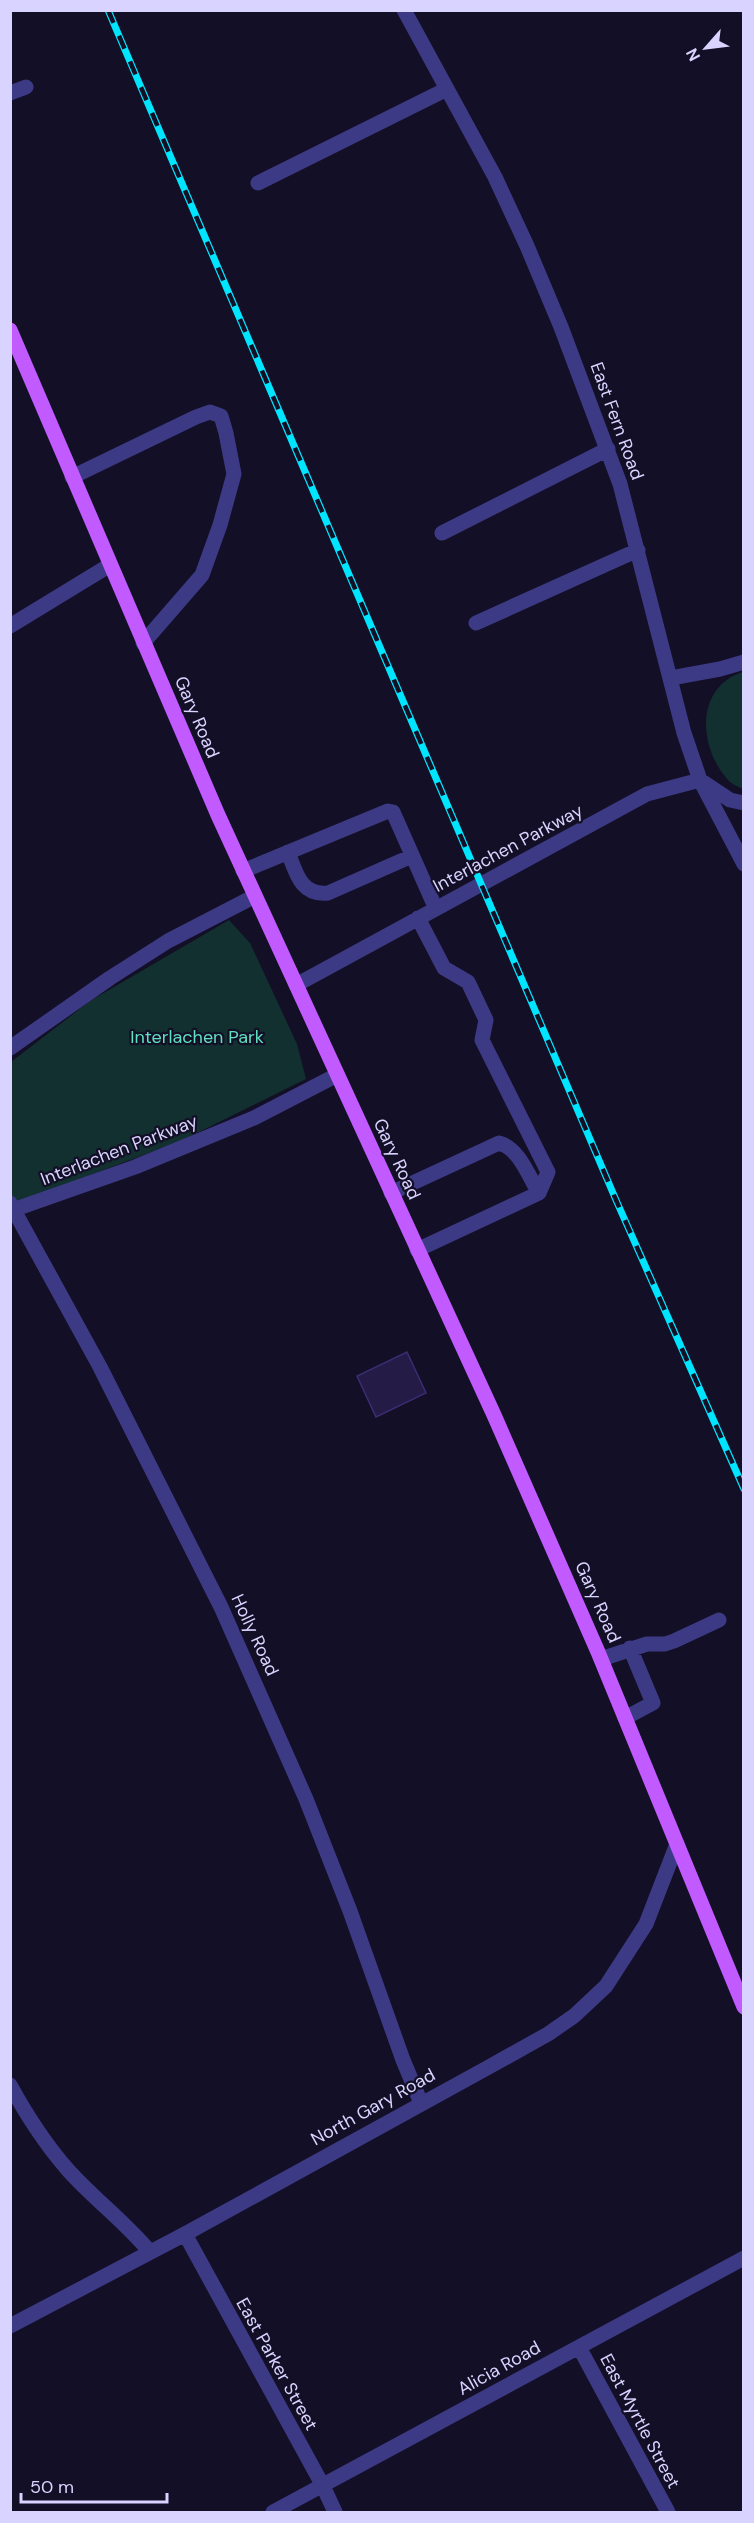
<svg xmlns="http://www.w3.org/2000/svg" width="754" height="2523" viewBox="0 0 754 2523" font-family="'DM Sans',sans-serif">
<style>
.green{fill:#12302f}
.building{fill:#241b47;stroke:#3b2d73;stroke-width:1.5}
.lines{fill:none;stroke-linecap:round;stroke-linejoin:round}
.minor{stroke:#3d3a85;stroke-width:15}
.major{stroke:#c25bff;stroke-width:15}
.rail-casing{stroke:#00e5ff;stroke-width:7}
.rail{stroke:#130f26;stroke-width:4.5;stroke-dasharray:14;stroke-linecap:butt}
.labels{text-anchor:middle;stroke-width:4.5;stroke-linejoin:round;paint-order:stroke}
.street-label{font-size:18px;fill:#d9d4ff;stroke:#130f26}
.park-label{font-size:18px;fill:#5fe0c0;stroke:#130f26}
</style>
<rect width="100%" height="100%" fill="#130f26"/>
<path class="green" d="M743 672H744L743 789C739 787 731 784 728 780 698 747 695 687 743 672Z
M229 920 250 943 297 1044 306 1079 183 1140 11 1205V1062L90 1001Z"/>
<path class="building" d="M407 1352 426 1393 376 1417 357 1376Z"/>
<g class="lines">
<path class="minor" d="M404 10 495 177 527 246 561 327 620 484 684 733 700 780 744 864
M10 93 26 87
M258 183 447 89
M72 477 196 417 210 412 221 416 226 433 234 474 220 525 202 575 143 643
M442 533 608 449
M476 623 638 550
M10 626 110 565
M671 678 720 669 744 662
M288 852C296 873 301 896 328 893L412 856
M243 871 388 811 393 812 436 909
M296 985 647 794 700 780 730 800 744 803
M10 1048 110 978 168 941 255 896
M391 1193 499 1143C519 1148 529 1177 539 1193
M10 1203 100 1367 221 1607 306 1799 350 1911 403 2060 421 2103
M10 1211 135 1167 254 1118 337 1075
M417 1250 539 1193 548 1172 482 1040 486 1020 468 982 444 968 418 918
M601 1659 647 1644H665L674 1641 719 1620
M625 1718 653 1703 630 1648
M10 2085C26 2114 46 2145 68 2170 94 2199 125 2222 150 2252
M185 2234 323 2486 335 2512
M10 2326 185 2234 487 2068 548 2034 574 2016 606 1986 646 1924 677 1844
M579 2347 668 2512
M273 2512 744 2258"/>
<path class="major" d="M10 330 218 815 494 1415 598 1652 744 2007"/>
<g class="rail-casing">
<path id="rail" d="M108 10 616 1200 744 1489"/>
</g>
<use href="#rail" class="rail"/>
</g>
<g class="labels">
<g class="street-label">
<text transform="translate(617 421) rotate(70)" y="6">East Fern Road</text>
<text transform="translate(197 717) rotate(67)" y="6">Gary Road</text>
<text transform="translate(508 848) rotate(-28)" y="6">Interlachen Parkway</text>
<text transform="translate(119 1150) rotate(-21)" y="6">Interlachen Parkway</text>
<text transform="translate(397 1159) rotate(65)" y="6">Gary Road</text>
<text transform="translate(598 1602) rotate(66)" y="6">Gary Road</text>
<text transform="translate(255 1635) rotate(65)" y="6">Holly Road</text>
<text transform="translate(373 2107) rotate(-29)" y="6">North Gary Road</text>
<text transform="translate(277 2364) rotate(61)" y="6">East Parker Street</text>
<text transform="translate(499 2368) rotate(-29)" y="6">Alicia Road</text>
<text transform="translate(640 2421) rotate(62)" y="6">East Myrtle Street</text>
</g>
<g class="park-label">
<text x="197" y="1043">Interlachen Park</text>
</g>
</g>
<rect width="754" height="2523" fill="none" stroke="#d9d4ff" stroke-width="24"/>
<g transform="translate(706 48) rotate(242)" stroke="#130f26" stroke-width="4.5" paint-order="stroke">
<path d="M0-4.5L10 22L0 15L-10 22Z" fill="#d9d4ff"/>
<text y="-9" font-size="16" font-weight="bold" text-anchor="middle" fill="#d9d4ff">N</text>
</g>
<path d="M21 2493v9h146v-9" fill="none" stroke="#d9d4ff" stroke-width="3"/>
<text x="30" y="2493" font-size="18" fill="#d9d4ff" stroke="#130f26" stroke-width="4.5" paint-order="stroke">50 m</text>
</svg>
